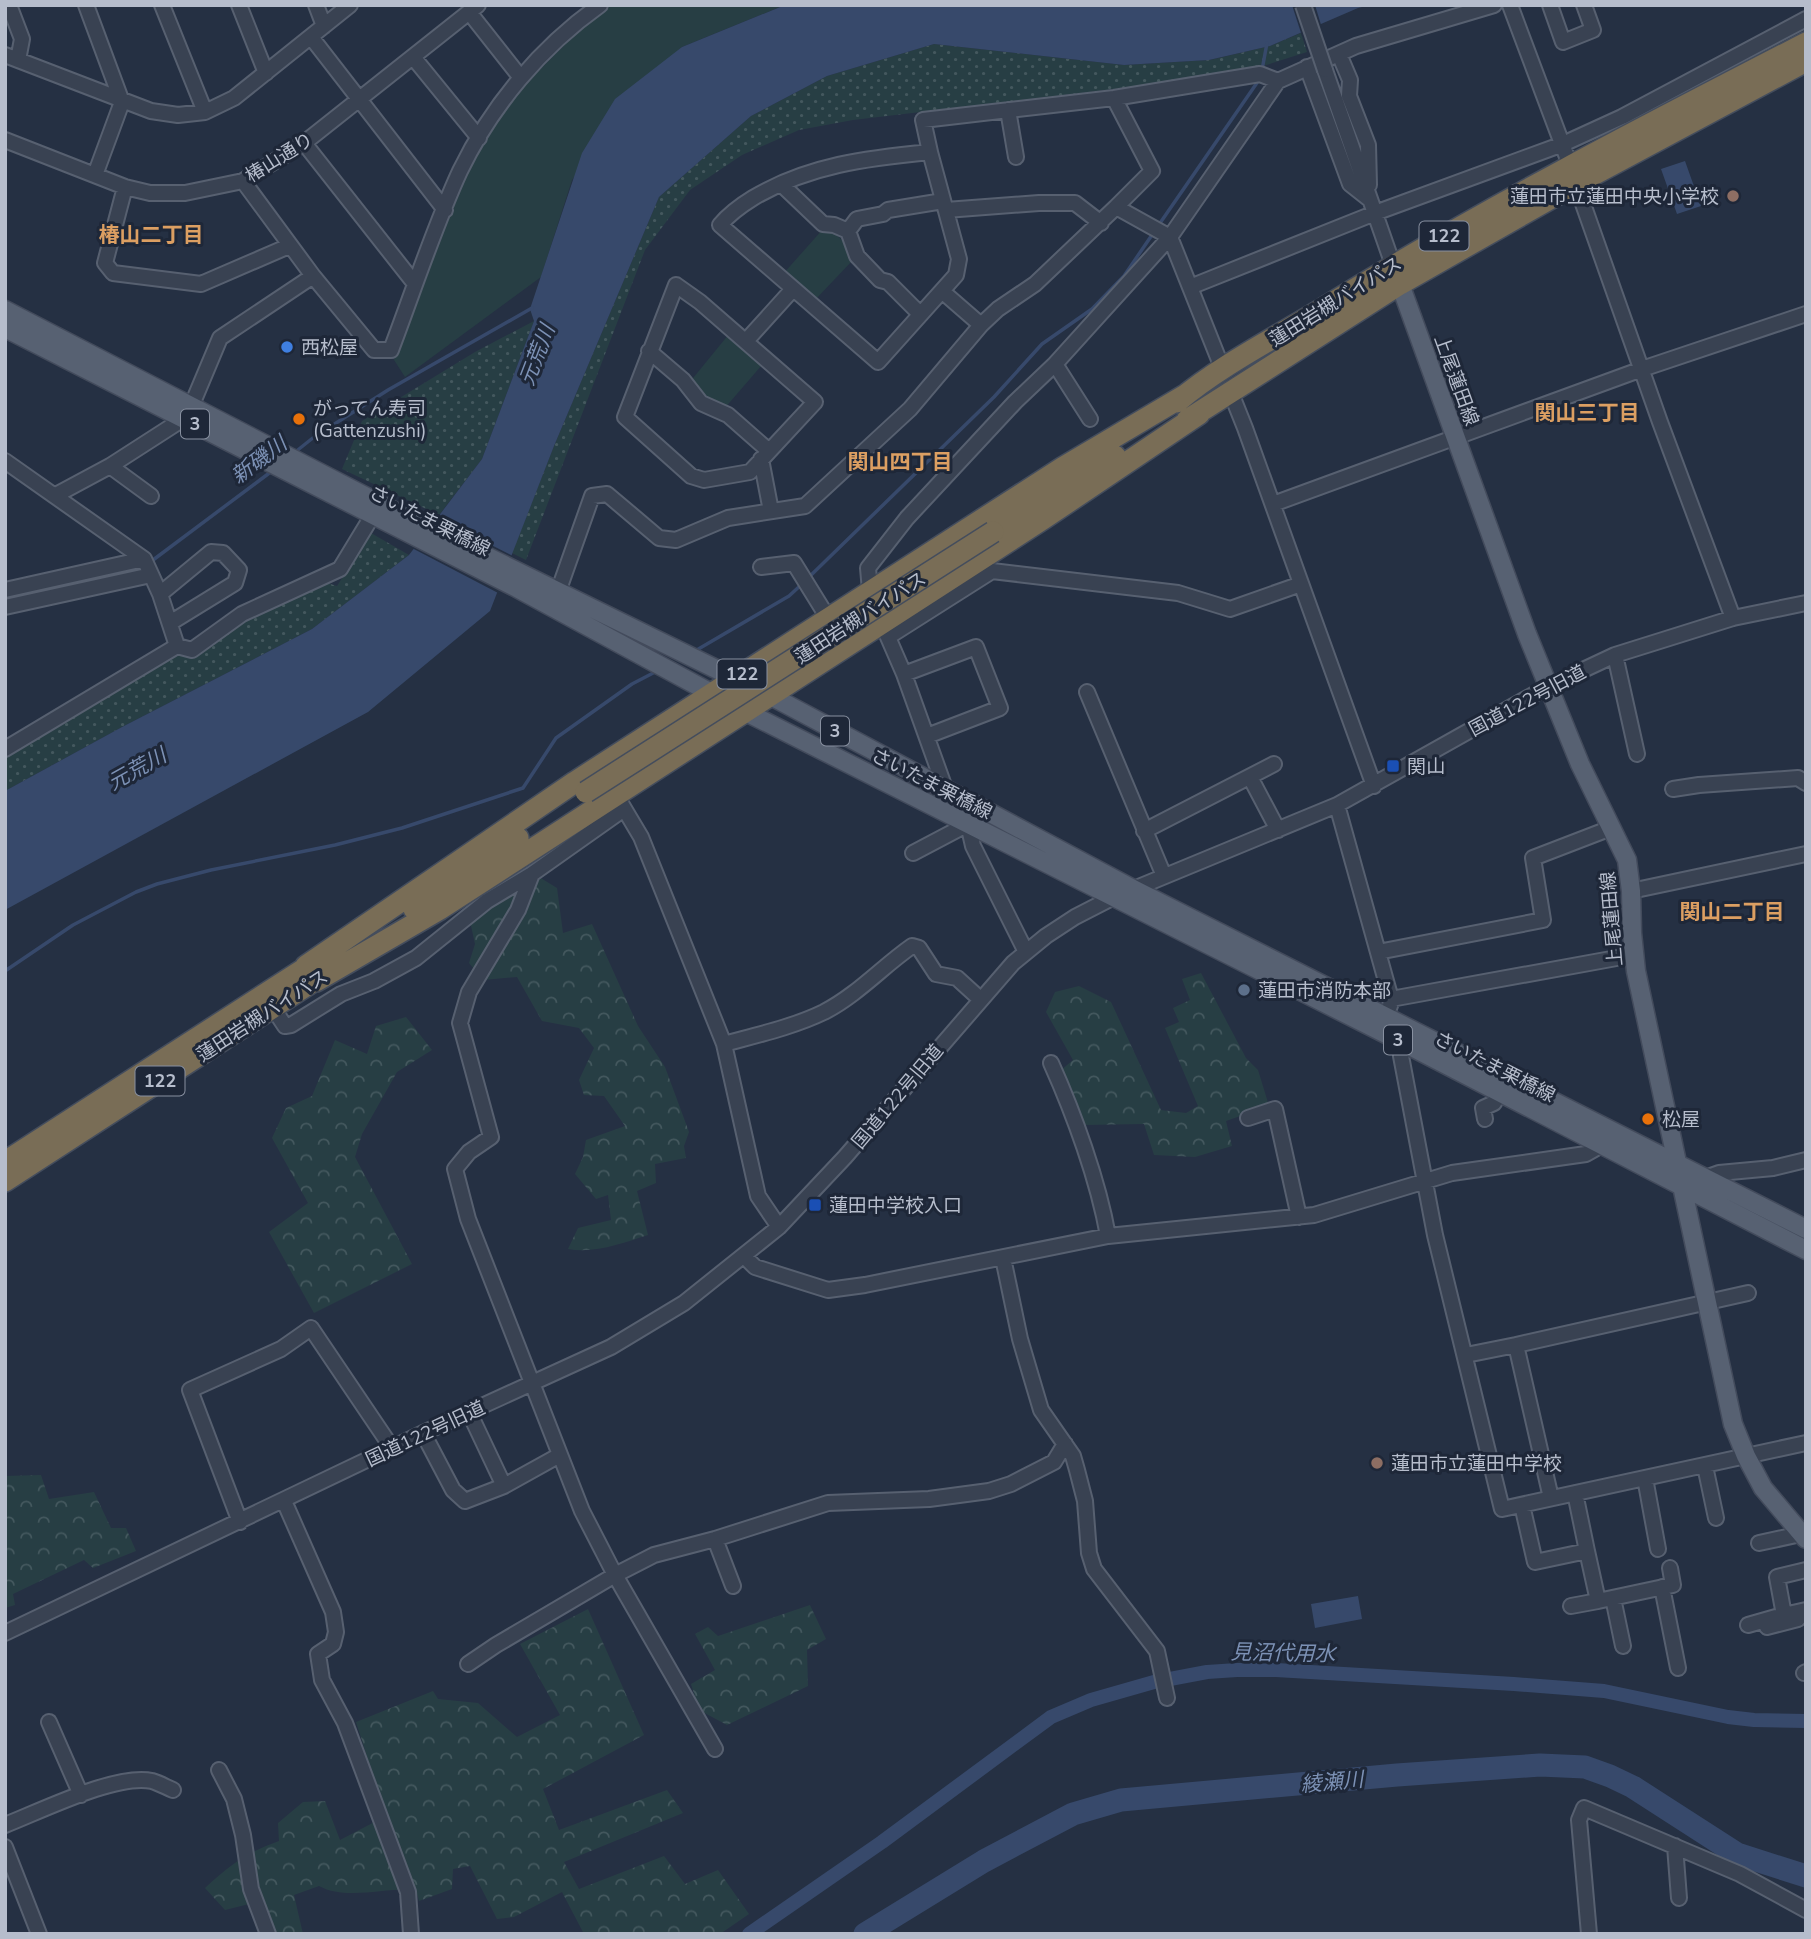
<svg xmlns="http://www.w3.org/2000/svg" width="1811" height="1939" viewBox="0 0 1811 1939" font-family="'Nunito Sans','Noto Sans JP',sans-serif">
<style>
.grass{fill:url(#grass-dots)}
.forest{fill:url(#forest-crowns)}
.green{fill:#273e44}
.water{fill:#37496b}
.pier{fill:#253043}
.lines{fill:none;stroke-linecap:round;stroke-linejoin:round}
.stream{stroke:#37496b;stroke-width:3.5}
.canal{stroke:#37496b;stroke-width:14}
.river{stroke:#37496b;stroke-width:23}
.minor-casing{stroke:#576070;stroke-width:18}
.major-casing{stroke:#434b5c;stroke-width:21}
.highway-casing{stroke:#444d5d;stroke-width:24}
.minor{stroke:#394252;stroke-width:14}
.major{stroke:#576172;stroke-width:18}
.highway{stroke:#796d56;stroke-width:21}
.minor-bridge-casing{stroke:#576070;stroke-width:18;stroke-linecap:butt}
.highway-bridge-casing{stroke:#444d5d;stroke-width:24;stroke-linecap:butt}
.minor-bridge{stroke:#394252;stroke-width:14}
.highway-bridge{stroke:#796d56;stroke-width:21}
.education-dot{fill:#8d6e63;stroke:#1e2738;stroke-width:2.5}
.shop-dot{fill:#3f7fe0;stroke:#1e2738;stroke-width:2.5}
.food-dot{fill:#e8710a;stroke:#1e2738;stroke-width:2.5}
.transit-dot{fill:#1a4fb4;stroke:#1e2738;stroke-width:2.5}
.service-dot{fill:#5c6f8a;stroke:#1e2738;stroke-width:2.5}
.labels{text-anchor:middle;stroke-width:6;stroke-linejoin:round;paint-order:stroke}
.shield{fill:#1e2738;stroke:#8890a0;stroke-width:2}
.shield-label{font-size:18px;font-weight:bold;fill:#b6bdcc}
.street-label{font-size:19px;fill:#b6bdcc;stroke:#1e2738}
.poi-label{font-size:19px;fill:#b6bdcc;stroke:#1e2738;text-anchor:start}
.neighbourhood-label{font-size:21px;font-weight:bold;fill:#dc9f62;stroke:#1e2738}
.water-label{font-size:21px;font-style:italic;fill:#7c91b5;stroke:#1e2738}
</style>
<defs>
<pattern id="grass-dots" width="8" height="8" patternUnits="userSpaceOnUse" patternTransform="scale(1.75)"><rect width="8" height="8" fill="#273e44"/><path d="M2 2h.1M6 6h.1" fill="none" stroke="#44585e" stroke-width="1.8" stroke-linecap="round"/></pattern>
<pattern id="forest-crowns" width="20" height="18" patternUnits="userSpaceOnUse" patternTransform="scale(1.75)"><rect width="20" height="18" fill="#273e44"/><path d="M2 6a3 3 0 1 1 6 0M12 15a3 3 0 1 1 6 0" fill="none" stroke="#44585e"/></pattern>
</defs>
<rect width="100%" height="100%" fill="#253043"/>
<path class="grass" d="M1301 33 1307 52 1260 67 1174 82 853 120 799 130 742 155 690 190 645 250 526 560 512 553 554 446 659 197 751 116 827 76 934 44 1124 65 1210 60 1270 46Z
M534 321 482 459 439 515 342 469 362 421 475 352Z
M371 533 409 555 312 629 122 727 5 791V756L174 655 195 654 243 619 324 582 337 586Z"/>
<path class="forest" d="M539 877 557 888 563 933 592 924 638 1026 665 1067 689 1132 684 1146 686 1158 655 1164 656 1183 637 1191 648 1235C623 1243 594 1254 568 1249L578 1228 611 1220 608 1195 596 1199 575 1174 583 1157 586 1140 625 1126 604 1096 584 1095 579 1080 594 1048 579 1028 542 1021 517 977 483 980 469 963 475 944 470 921 492 904Z
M1201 973 1246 1058 1258 1070 1269 1106 1226 1121 1232 1146 1195 1157 1154 1155 1144 1124 1083 1125 1060 1071 1073 1060 1046 1012 1055 992 1079 986 1111 1002 1161 1110 1186 1113 1198 1106 1165 1028 1179 1022 1173 1008 1190 1000 1182 979Z
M406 1017 432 1050 397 1072 362 1134 355 1157 412 1264 314 1313 269 1232 308 1203 272 1138 286 1108 312 1096 335 1040 367 1054 376 1026Z
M41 1475 49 1499 94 1492 111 1528H126L136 1551 93 1568 84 1560 13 1594 15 1605 5 1608V1476Z
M810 1605 826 1639 807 1650 808 1686 727 1725 699 1710 691 1684 715 1670 695 1634 708 1627 718 1636Z
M588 1609 644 1735 543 1789 559 1830 667 1790 683 1813 564 1862 579 1889 664 1856 685 1884 718 1870 749 1914 720 1934H584L562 1892 514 1917 497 1919 470 1866 453 1869 452 1889 419 1901 416 1890C385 1887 347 1901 319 1886L294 1895 303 1934H260L249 1904 225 1910 205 1888C233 1863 244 1854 279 1841L278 1823 303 1802 325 1801 340 1840 386 1816 356 1722 433 1691 438 1699 478 1703 517 1737 560 1715 520 1644Z"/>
<path class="green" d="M612 5H785L682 47 572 180 541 277 405 377 394 360 441 230 470 166 516 93 591 19Z
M823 229C838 232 849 246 853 260L814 301 783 274Z
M729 334 762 365 724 409 715 406 689 383Z"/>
<path class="water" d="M785 5H1370L1358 8 1270 46 1209 60 1124 65 934 44 827 76 751 116 659 197 554 446 490 611 368 712 5 910V791L122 727 312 629 409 555 482 459 534 321 530 309 582 153 615 99 682 47Z
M1685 161 1701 206 1677 214 1661 169Z
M1358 1596 1362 1619 1315 1628 1311 1604Z"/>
<path class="pier" d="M1292 5H1315L1322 28 1302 36Z
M434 516 515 557 500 594 410 547Z"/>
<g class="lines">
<path class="stream" d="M1262 70 1267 43
M1158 226 1261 77
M294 453 314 437 388 390 532 308
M149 563 272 471
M807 579 994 397 1042 344 1092 309 1124 276 1154 232
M5 599 143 567
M695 651 789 596 801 585
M5 971 73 925 136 892 157 884 211 870 335 845 402 828 523 788 556 738 632 684 657 671"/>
<path class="canal" d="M749 1934 882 1842 1051 1717 1091 1700 1154 1682 1207 1672 1237 1670H1276L1514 1684 1604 1691 1728 1717 1754 1720 1806 1721"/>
<path class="river" d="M865 1934 984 1861 1073 1814 1121 1800 1397 1775 1540 1765 1585 1767 1610 1776 1633 1787 1737 1854 1806 1876"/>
<g class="minor-casing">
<path id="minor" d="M9 5 22 39 18 60
M86 5 122 102 95 175
M162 5 205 112
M239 5 266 73
M316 5 324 26
M1510 5 1570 165
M1550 5 1563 42 1593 30 1584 5
M469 12 521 78
M311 37 445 210
M1339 54 1350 80 1349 96 1368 145 1369 185
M5 55 151 111 178 115 205 112 234 98 350 5
M413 57 479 138
M1307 67 1350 184 1369 199
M1325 70 1393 265
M1114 98 1152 171 1116 207
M1008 110 1016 157
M5 140 125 187 150 193H185L243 181 304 143 478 5
M304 143 415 284
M930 152 959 259 956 275 878 362 720 225C730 213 740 206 753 198 808 165 868 158 930 152Z
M930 152 923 120 1114 98 1260 74 1278 81
M781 184 823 224 834 225 848 231 857 256 880 280 888 282 920 314
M1576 184 1660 422 1733 618
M125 187 105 263 113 273 201 284 289 246
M946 210 1039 203H1075L1101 223
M848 231 857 219 883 214 888 210 943 201
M313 276 374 350H391C413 292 434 227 460 171 492 105 541 47 600 5
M676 285 700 302 815 402 750 472 704 480 691 476 625 417Z
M1190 287 1375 213 1563 144 1622 117 1806 19
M943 292 981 325
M746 341 793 289
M649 351 683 380 701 403 728 415 769 451
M1055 364 1090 419
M1231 393 1245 428 1374 786
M191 407 220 338 313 276 243 181
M761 459 771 511
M5 461 144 559 160 594 177 646
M110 466 151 496
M56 495 110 466 183 419
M1273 504 1642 369 1806 314
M761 567 794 563 828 618
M5 590 144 559
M870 591 868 568 907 518 1015 402 1055 364 1170 237 1278 81 1356 46 1494 5
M558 592 592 496 607 494 659 538 676 540 728 518 805 506 910 409 981 325 998 309 1035 284 1116 207 1170 237 1223 370
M160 594 211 552 223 553 239 570 235 583 170 623
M5 607 151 575
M884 628 904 674 946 791
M888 637 992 571 1178 593 1230 609 1301 584
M1615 655 1637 754
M904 674 976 647 1000 708 927 736
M1087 692 1164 876
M5 749 177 646 192 650 242 614 340 569 377 508
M1250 777 1278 830
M1673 789 1699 785 1798 778 1806 783
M616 795 641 837 724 1044 758 1196 779 1227
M1337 805 1391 999 1390 1006
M1144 831 1274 764
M913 853 968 824 973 846 1026 952
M532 874 518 910 469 992 460 1023 491 1137 469 1152 455 1169 468 1219 582 1511 615 1575 715 1749
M1631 891 1806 854
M1378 952 1543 920 1533 858 1611 828
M1391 999 1633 955
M273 1008 285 1026 291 1025 341 994 374 981 416 958 487 901 532 874 624 809
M1404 1043 1401 1056 1435 1235 1502 1509 1806 1443
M724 1044C757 1035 793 1027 824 1012 857 995 882 967 912 946L919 948 936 974 957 978 980 999
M1051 1063C1074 1114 1098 1180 1108 1236
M1248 1118 1275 1109 1299 1217
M1485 1119 1483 1108 1494 1103 1500 1092
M1683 1186 1719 1173 1773 1168 1806 1160
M744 1256 755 1267 828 1290 865 1285 1108 1236 1314 1215 1452 1173 1586 1154 1602 1145
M1003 1258 1020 1339 1041 1410 1073 1456 1077 1470 1085 1501 1089 1553 1094 1569 1157 1651 1167 1698
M1516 1345 1748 1293
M1466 1355 1516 1345 1551 1498
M469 1412 504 1486
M423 1433 453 1490 465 1501 504 1486 558 1456
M1705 1466 1716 1518
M1645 1478 1658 1549
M284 1501 333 1612 336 1632 333 1644 318 1654 322 1680 345 1723 408 1892 411 1934
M1522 1505 1535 1562 1587 1551 1575 1493
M240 1522 190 1390 281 1349 311 1328 392 1448
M715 1539 733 1586
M1759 1543 1801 1534
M1587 1551 1598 1601 1673 1585 1670 1568
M1806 1570 1777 1577 1784 1615 1806 1610
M1662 1587 1678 1668
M1613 1598 1623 1646
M1571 1606 1598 1601
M1748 1625 1776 1617
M1767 1627 1798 1619
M5 1633 423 1433 611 1347 684 1303 779 1227 845 1157 1013 963 1046 936 1075 917 1112 898 1337 805 1549 686 1615 655 1733 618 1806 603
M468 1664 496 1645 615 1575 654 1555 715 1539 828 1503 929 1499 989 1491 1011 1484 1054 1462 1065 1444
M1804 1673 1806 1672
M49 1722 81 1795
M219 1770 234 1799 243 1835 251 1889 268 1934
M5 1825C41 1811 117 1773 152 1781 159 1783 166 1787 173 1790
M1675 1846 1679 1898
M5 1847 39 1934
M1589 1934 1579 1820 1584 1808 1740 1874 1806 1910"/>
</g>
<g class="major-casing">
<path id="major" d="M1396 273 1527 634 1580 764 1627 860 1631 891 1632 933 1636 971 1733 1424 1746 1456 1763 1488 1806 1539
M5 310 390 509 771 696 1133 889 1806 1229
M5 328 517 588 746 712 1404 1043 1806 1250"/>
</g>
<g class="highway-casing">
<path id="highway" d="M1177 402C1221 365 1275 338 1324 308 1480 211 1643 127 1806 43
M1187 420 1400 284 1576 184 1806 61
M993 532 1115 456
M414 909 518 838
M306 966 575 782 1062 468 1187 394
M316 981 440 909 1043 519 1199 414
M5 1162 318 960
M5 1181 326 973"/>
</g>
<use href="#minor" class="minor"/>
<use href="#major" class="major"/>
<use href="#highway" class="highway"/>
<g class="minor-bridge-casing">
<path id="minor-bridge" d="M1303 5 1325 70"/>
</g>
<g class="highway-bridge-casing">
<path id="highway-bridge" d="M586 792 993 532"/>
</g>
<use href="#minor-bridge" class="minor-bridge"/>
<use href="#highway-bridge" class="highway-bridge"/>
</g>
<g class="education-dot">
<circle cx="1733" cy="196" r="7"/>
<circle cx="1377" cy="1463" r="7"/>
</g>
<circle class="shop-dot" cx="287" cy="347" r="7"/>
<g class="food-dot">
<circle cx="299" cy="419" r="7"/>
<circle cx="1648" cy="1119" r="7"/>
</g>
<g class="transit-dot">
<rect x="1386" y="759" width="14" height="14" rx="3.5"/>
<rect x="808" y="1198" width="14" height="14" rx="3.5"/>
</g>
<circle class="service-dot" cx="1244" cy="990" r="7"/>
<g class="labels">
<g class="shield">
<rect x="1419.5" y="221.5" width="49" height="29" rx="5"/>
<rect x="181" y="409.5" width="28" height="29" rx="5"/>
<rect x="717.5" y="659.5" width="49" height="29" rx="5"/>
<rect x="821" y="716.5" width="28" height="29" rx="5"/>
<rect x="1384" y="1025.5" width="28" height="29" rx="5"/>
<rect x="135.5" y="1066.5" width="49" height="29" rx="5"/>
</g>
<g class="shield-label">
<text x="1444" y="242">122</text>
<text x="195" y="430">3</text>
<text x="742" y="680">122</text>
<text x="835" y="737">3</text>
<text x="1398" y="1046">3</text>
<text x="160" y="1087">122</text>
</g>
<g class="street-label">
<text transform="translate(279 157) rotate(-32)" y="7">椿山通り</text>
<text transform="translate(1335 301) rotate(-32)" y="7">蓮田岩槻バイパス</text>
<text transform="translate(1457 380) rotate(70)" y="7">上尾蓮田線</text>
<text transform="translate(430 520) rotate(27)" y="7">さいたま栗橋線</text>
<text transform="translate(860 617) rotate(-33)" y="7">蓮田岩槻バイパス</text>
<text transform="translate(1527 700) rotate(-28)" y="7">国道122号旧道</text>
<text transform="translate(932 783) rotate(27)" y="7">さいたま栗橋線</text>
<text transform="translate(1611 919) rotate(-95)" y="7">上尾蓮田線</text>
<text transform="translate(262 1015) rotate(-33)" y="7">蓮田岩槻バイパス</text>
<text transform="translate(1495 1066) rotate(27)" y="7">さいたま栗橋線</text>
<text transform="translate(897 1096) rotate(-50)" y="7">国道122号旧道</text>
<text transform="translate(425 1433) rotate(-25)" y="7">国道122号旧道</text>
</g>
<g class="poi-label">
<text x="1719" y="203" text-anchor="end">蓮田市立蓮田中央小学校</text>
<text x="301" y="354">西松屋</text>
<text x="313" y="415">がってん寿司<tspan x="313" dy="22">(Gattenzushi)</tspan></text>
<text x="1407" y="773">関山</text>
<text x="1258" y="997">蓮田市消防本部</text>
<text x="1662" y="1126">松屋</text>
<text x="829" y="1212">蓮田中学校入口</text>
<text x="1391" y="1470">蓮田市立蓮田中学校</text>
</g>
<g class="neighbourhood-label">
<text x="151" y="242">椿山二丁目</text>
<text x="1587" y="420">関山三丁目</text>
<text x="900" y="469">関山四丁目</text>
<text x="1732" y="919">関山二丁目</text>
</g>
<g class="water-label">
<text transform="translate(537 355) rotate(-69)" y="7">元荒川</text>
<text transform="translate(259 460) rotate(-37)" y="7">新磯川</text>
<text transform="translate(137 769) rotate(-29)" y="7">元荒川</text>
<text transform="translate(1283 1653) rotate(1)" y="7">見沼代用水</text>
<text transform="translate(1332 1782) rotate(-5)" y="7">綾瀬川</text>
</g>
</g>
<rect width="1811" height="1939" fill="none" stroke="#b6bdcc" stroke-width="14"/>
</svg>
